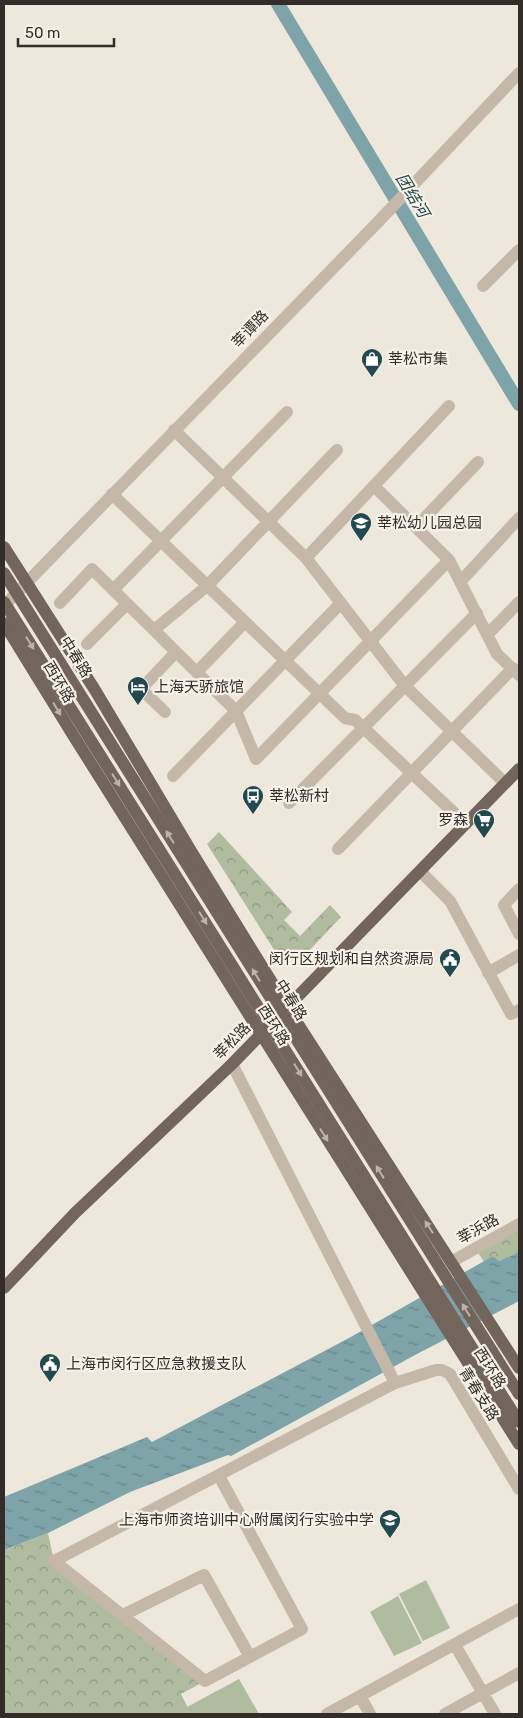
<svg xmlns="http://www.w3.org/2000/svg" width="523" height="1718" viewBox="0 0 523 1718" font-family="Rubik,'Noto Sans SC',sans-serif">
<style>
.forest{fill:url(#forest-crowns)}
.pitch{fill:#afbc9e}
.water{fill:url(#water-ripples)}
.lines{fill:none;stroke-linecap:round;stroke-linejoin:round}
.canal{stroke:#7ea3a8;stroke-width:14}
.minor{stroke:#c5b8a9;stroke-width:12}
.major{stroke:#73655b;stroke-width:12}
.major-bridge{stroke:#73655b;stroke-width:12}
.oneway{fill:#bcb2a8}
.labels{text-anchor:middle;stroke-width:4.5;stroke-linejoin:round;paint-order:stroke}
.street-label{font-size:15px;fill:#332c28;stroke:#f7f1e7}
.poi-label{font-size:15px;fill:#332c28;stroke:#f7f1e7;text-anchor:start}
.water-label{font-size:16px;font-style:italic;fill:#234950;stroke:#f7f1e7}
</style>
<defs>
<pattern id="forest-crowns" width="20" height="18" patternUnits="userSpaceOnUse" patternTransform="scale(1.25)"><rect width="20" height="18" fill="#afbc9e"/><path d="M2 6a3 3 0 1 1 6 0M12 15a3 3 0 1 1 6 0" fill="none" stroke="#8f9981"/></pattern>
<pattern id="water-ripples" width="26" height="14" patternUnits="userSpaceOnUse" patternTransform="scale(1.25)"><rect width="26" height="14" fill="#7ea3a8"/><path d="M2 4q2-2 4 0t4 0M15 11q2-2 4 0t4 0" fill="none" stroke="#688589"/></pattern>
</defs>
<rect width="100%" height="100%" fill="#eee7dc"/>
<path class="forest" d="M219 832 292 912 284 920 300 936 330 905 341 917 305 955 278 956 207 844Z
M519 1224V1252L499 1261 493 1256 484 1262 475 1248Z
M48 1533 54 1561 205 1681 181 1694 191 1714H4V1550Z"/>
<path class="pitch" d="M426 1580 450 1628 423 1641 399 1594Z
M398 1596 422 1643 394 1656 370 1612Z
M239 1679 259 1714H191L187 1707Z"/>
<path class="water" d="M519 1252V1301L415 1355 231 1456 228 1455 130 1492 48 1533 4 1550V1497L147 1437 152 1442 349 1338 493 1256 499 1261Z"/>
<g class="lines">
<path class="canal" d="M278 4 519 404"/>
<path class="minor" d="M483 286 519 250
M174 430 306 558 405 686 505 783
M374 486 449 560 497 654 519 675
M112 494 345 718 355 720 466 824
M416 527 478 462
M306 558 449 406
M461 581 519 518
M113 590 287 412
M60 603 92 569 236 711 256 759 449 560
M4 606 378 222 519 73
M154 630 207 586 337 450
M488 634 519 602
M87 644 127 604
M197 672 245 622
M165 712 141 689 176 652
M173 776 341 603
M289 803 477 613
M338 849 513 668
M420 871 450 901 511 1014 519 1010
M519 889 504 905 519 934
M488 973 519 955
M232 1064 395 1383 436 1370H442L450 1374 519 1489
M451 1262 519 1224
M219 1476 302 1629 205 1681 54 1561 395 1383
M123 1615 204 1575 250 1657
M455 1645 495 1714
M360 1696 370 1714
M327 1714 519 1609
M445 1714 519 1673"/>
<path class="major" d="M4 547 95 690 191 851 287 1007 519 1368
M4 623 73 735 519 1444
M4 1288 75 1213 232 1064 519 769
M492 1351 519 1394
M479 1359 519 1422"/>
<path class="major-bridge" d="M4 573 492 1351
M4 602 479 1359"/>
</g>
<defs><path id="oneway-solid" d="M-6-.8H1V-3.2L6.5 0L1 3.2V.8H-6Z" transform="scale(1.25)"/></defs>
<g class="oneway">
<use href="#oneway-solid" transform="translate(30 643) rotate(58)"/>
<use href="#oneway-solid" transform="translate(57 709) rotate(59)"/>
<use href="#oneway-solid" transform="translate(116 780) rotate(58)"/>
<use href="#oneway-solid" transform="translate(170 837) rotate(-122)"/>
<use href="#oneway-solid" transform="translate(203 918) rotate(58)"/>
<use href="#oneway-solid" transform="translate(256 975) rotate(-122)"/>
<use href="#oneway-solid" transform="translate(298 1070) rotate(58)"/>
<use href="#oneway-solid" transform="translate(324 1135) rotate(58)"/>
<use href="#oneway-solid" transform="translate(380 1172) rotate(-122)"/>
<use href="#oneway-solid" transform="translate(429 1227) rotate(-123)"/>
<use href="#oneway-solid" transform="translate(466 1310) rotate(-122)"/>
</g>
<defs>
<g id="shop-pin" transform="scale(1.125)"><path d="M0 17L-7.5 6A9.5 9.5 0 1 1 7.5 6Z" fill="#234950" stroke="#f7f1e7"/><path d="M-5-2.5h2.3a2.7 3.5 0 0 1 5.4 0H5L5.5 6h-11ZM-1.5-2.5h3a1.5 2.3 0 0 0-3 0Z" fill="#fff"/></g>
<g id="school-pin" transform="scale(1.125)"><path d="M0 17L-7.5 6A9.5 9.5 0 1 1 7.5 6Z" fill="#234950" stroke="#f7f1e7"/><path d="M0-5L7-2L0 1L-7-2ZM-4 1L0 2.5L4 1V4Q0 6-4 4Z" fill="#fff"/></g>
<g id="hotel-pin" transform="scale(1.125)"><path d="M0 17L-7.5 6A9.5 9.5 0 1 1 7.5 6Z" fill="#234950" stroke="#f7f1e7"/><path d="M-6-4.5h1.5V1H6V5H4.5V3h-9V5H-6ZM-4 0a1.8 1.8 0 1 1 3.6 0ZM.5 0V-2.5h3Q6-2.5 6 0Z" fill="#fff"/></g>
<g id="bus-pin" transform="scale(1.125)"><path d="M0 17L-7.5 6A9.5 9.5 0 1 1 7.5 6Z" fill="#234950" stroke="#f7f1e7"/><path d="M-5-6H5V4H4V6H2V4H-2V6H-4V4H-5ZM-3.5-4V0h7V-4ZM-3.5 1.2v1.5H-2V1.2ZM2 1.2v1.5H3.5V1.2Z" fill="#fff"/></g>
<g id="supermarket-pin" transform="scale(1.125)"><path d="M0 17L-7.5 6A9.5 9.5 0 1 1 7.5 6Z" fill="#234950" stroke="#f7f1e7"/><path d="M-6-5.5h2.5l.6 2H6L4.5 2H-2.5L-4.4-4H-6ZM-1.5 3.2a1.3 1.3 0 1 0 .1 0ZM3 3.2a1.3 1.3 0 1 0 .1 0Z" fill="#fff"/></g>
<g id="civic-pin" transform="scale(1.125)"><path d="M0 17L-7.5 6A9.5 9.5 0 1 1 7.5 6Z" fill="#234950" stroke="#f7f1e7"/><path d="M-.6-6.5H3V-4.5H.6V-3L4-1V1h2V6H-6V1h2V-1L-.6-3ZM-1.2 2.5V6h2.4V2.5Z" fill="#fff"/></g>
</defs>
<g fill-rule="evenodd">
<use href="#shop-pin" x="372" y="359"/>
<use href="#school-pin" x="361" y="523"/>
<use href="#hotel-pin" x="138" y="687"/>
<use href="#bus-pin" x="253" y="796"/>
<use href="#supermarket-pin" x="484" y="820"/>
<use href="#civic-pin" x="450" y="959"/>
<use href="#civic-pin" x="50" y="1364"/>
<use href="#school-pin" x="390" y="1520"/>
</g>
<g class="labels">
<g class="street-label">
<text transform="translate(250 329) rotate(-46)" y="5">莘谭路</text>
<text transform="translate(76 657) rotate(58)" y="5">中春路</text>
<text transform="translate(59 682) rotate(59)" y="5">西环路</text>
<text transform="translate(291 1000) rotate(58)" y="5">中春路</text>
<text transform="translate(274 1025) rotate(58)" y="5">西环路</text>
<text transform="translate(232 1041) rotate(-45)" y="5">莘松路</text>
<text transform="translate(478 1229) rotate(-29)" y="5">莘浜路</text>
<text transform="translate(490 1368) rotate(58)" y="5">西环路</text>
<text transform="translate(479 1394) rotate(58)" y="5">青春支路</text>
</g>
<g class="poi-label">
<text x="388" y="364">莘松市集</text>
<text x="377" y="528">莘松幼儿园总园</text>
<text x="154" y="692">上海天骄旅馆</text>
<text x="269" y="801">莘松新村</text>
<text x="468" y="825" text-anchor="end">罗森</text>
<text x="434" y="964" text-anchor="end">闵行区规划和自然资源局</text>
<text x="66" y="1369">上海市闵行区应急救援支队</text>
<text x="374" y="1525" text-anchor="end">上海市师资培训中心附属闵行实验中学</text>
</g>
<g class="water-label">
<text transform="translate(413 195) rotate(59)" y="6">团结河</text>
</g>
</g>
<rect width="523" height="1718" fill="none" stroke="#332c28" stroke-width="10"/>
<path d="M18 38v8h96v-8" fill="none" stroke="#332c28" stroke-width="2.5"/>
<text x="25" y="38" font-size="15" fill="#332c28" stroke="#f7f1e7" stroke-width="4" paint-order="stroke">50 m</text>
</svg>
